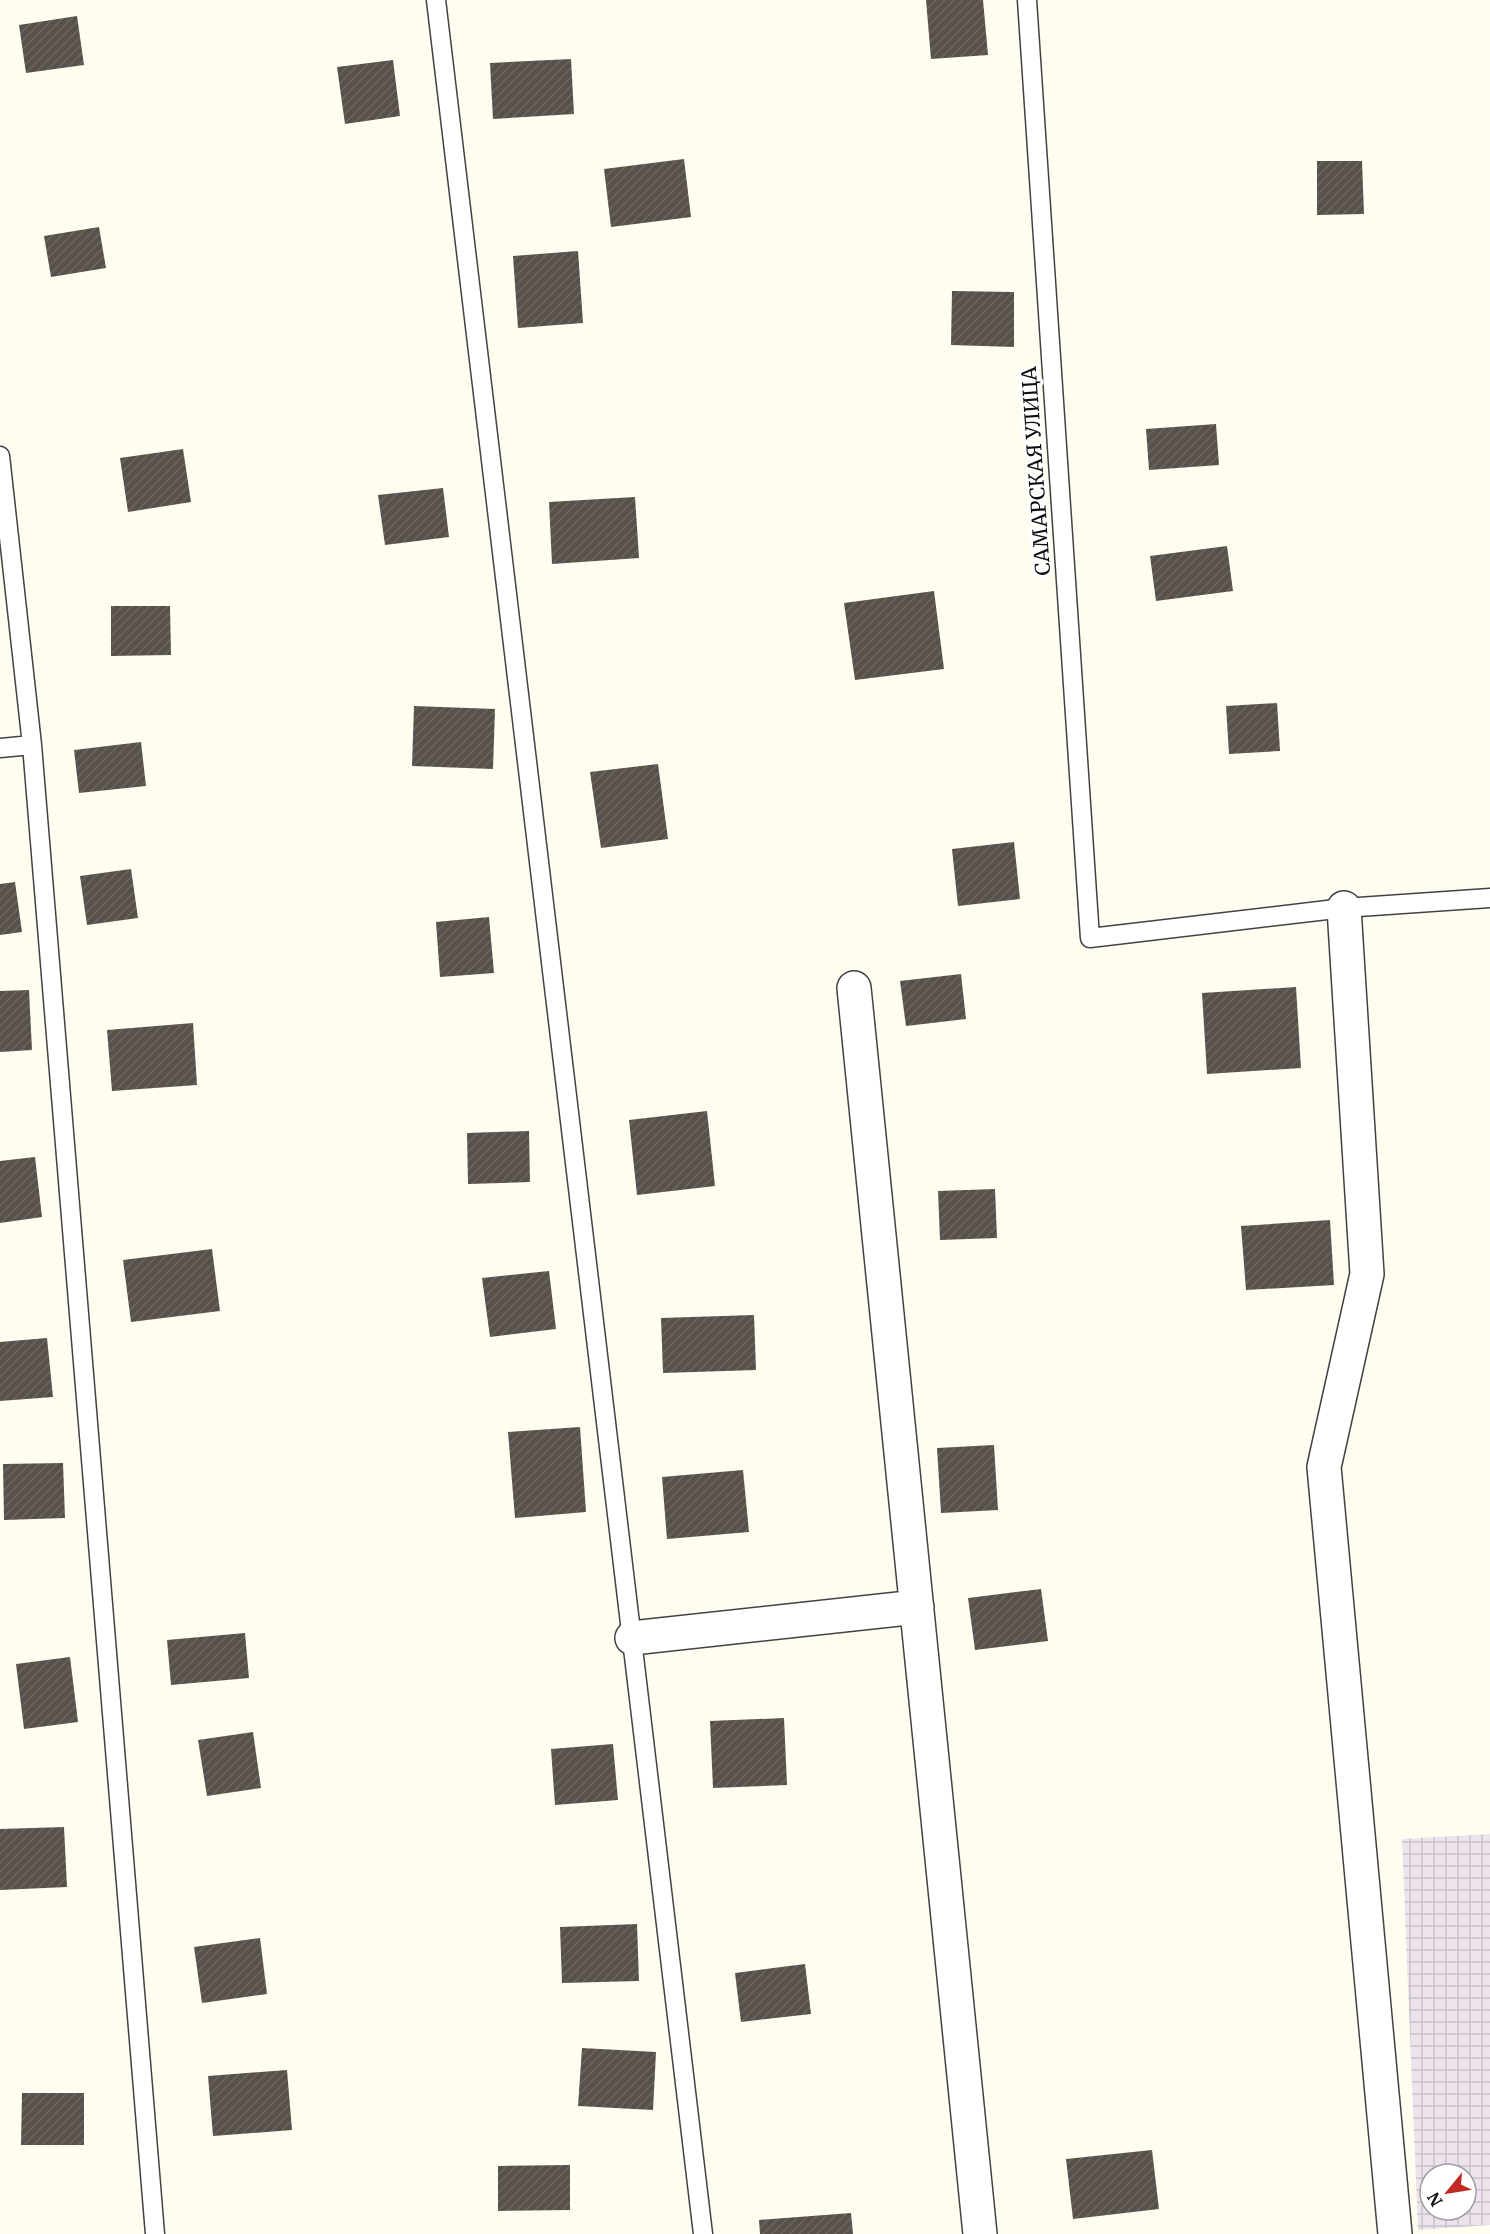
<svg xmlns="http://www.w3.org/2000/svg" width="1490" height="2234" viewBox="0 0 1490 2234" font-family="Merriweather,serif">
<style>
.industrial{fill:url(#industrial-grid);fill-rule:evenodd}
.building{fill:url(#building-hatch)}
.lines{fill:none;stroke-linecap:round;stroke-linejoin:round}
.service-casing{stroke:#424242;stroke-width:21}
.minor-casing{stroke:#424242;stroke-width:36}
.service{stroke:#fff;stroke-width:18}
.minor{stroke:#fff;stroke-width:33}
.labels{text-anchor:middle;stroke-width:6;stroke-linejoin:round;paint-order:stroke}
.street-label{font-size:20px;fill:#0f0f0f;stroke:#fff}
</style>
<defs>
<pattern id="industrial-grid" width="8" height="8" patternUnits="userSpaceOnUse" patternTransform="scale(1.5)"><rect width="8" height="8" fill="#ede3ed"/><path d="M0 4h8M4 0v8" fill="none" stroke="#cac2ca"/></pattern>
<pattern id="building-hatch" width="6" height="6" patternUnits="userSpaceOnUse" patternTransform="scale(1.5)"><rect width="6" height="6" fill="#58514b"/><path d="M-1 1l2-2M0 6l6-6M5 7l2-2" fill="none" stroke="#6b6561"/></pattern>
</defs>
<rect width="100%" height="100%" fill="#fffdf0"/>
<path class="industrial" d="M1490 1834V2225L1418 2230 1402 1839ZM1430 2174H1466V2210H1430Z"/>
<path class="building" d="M926 0H983L988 55 931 59Z
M77 16 84 65 26 73 19 25Z
M571 59 574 114 493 119 490 63Z
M393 60 400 116 345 124 337 67Z
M684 159 691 217 611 227 604 169Z
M1317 161H1362L1364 214 1317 215Z
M99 227 106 268 51 277 44 236Z
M578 251 583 323 518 328 513 256Z
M952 291 1014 292V347L951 345Z
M1216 424 1219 465 1149 470 1146 429Z
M183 449 191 502 128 512 120 458Z
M443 488 449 537 385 545 378 495Z
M635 497 639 558 552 564 549 502Z
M1227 546 1233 591 1156 601 1150 556Z
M934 591 944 669 855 680 844 603Z
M111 606H170L171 655 111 656Z
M1277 703 1280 751 1229 754 1226 706Z
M414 706 495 709 493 769 412 766Z
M141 742 146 786 79 793 74 750Z
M658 764 668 839 601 848 590 772Z
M1014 842 1020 899 958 906 952 849Z
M131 869 138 918 87 925 80 876Z
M15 882 22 932 0 935V884Z
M489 917 494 973 440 977 436 922Z
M961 974 966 1019 906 1026 900 981Z
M1296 987 1301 1068 1207 1074 1202 993Z
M29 990 32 1050 0 1052V991Z
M193 1023 197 1085 112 1091 107 1030Z
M707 1111 715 1186 637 1195 629 1120Z
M529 1131 530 1182 468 1184 467 1133Z
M35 1157 42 1217 0 1223V1161Z
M995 1189 997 1238 940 1240 938 1191Z
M1330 1220 1334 1285 1246 1290 1241 1226Z
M212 1249 220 1311 131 1322 123 1260Z
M549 1271 556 1329 490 1337 482 1278Z
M754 1315 756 1370 663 1373 661 1318Z
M47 1338 53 1397 0 1401V1342Z
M580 1427 586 1512 515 1518 508 1432Z
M994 1445 998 1510 941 1513 937 1448Z
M63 1463 65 1518 4 1520 3 1464Z
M743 1470 749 1532 667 1539 662 1477Z
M1041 1589 1048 1641 975 1650 968 1598Z
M245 1633 249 1678 171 1685 167 1640Z
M70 1657 78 1722 24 1729 16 1664Z
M784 1718 787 1785 713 1788 710 1721Z
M253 1732 261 1788 207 1796 198 1740Z
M613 1744 618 1800 555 1805 551 1749Z
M64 1827 67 1887 0 1890V1829Z
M637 1924 639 1981 562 1983 560 1927Z
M260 1938 267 1994 202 2003 194 1947Z
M805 1964 811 2014 741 2022 735 1973Z
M582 2048 656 2052 653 2110 578 2106Z
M287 2070 292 2130 213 2136 208 2076Z
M22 2093H84V2145H21Z
M1152 2150 1159 2209 1073 2219 1066 2159Z
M570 2165V2210L498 2211V2166Z
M851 2213 853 2234H760L759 2220Z"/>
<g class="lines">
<g class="service-casing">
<path id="service" d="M436 0 703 2234
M1027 0 1090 938 1344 908 1490 898
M0 456 32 745 155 2234
M0 748 32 745"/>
</g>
<g class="minor-casing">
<path id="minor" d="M1344 908 1367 1274 1324 1467 1395 2234
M854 988 980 2234
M632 1638 917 1607"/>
</g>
<use href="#service" class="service"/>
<use href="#minor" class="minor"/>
</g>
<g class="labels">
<g class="street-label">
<text transform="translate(1036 471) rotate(-94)" y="7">САМАРСКАЯ УЛИЦА</text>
</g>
</g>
<g transform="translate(1448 2192) rotate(240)"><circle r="28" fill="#ffffff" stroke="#9f9f9f" stroke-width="1.5"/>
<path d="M0-4.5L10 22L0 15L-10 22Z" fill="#c12924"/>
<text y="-9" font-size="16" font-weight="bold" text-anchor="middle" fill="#0f0f0f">N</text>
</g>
</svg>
